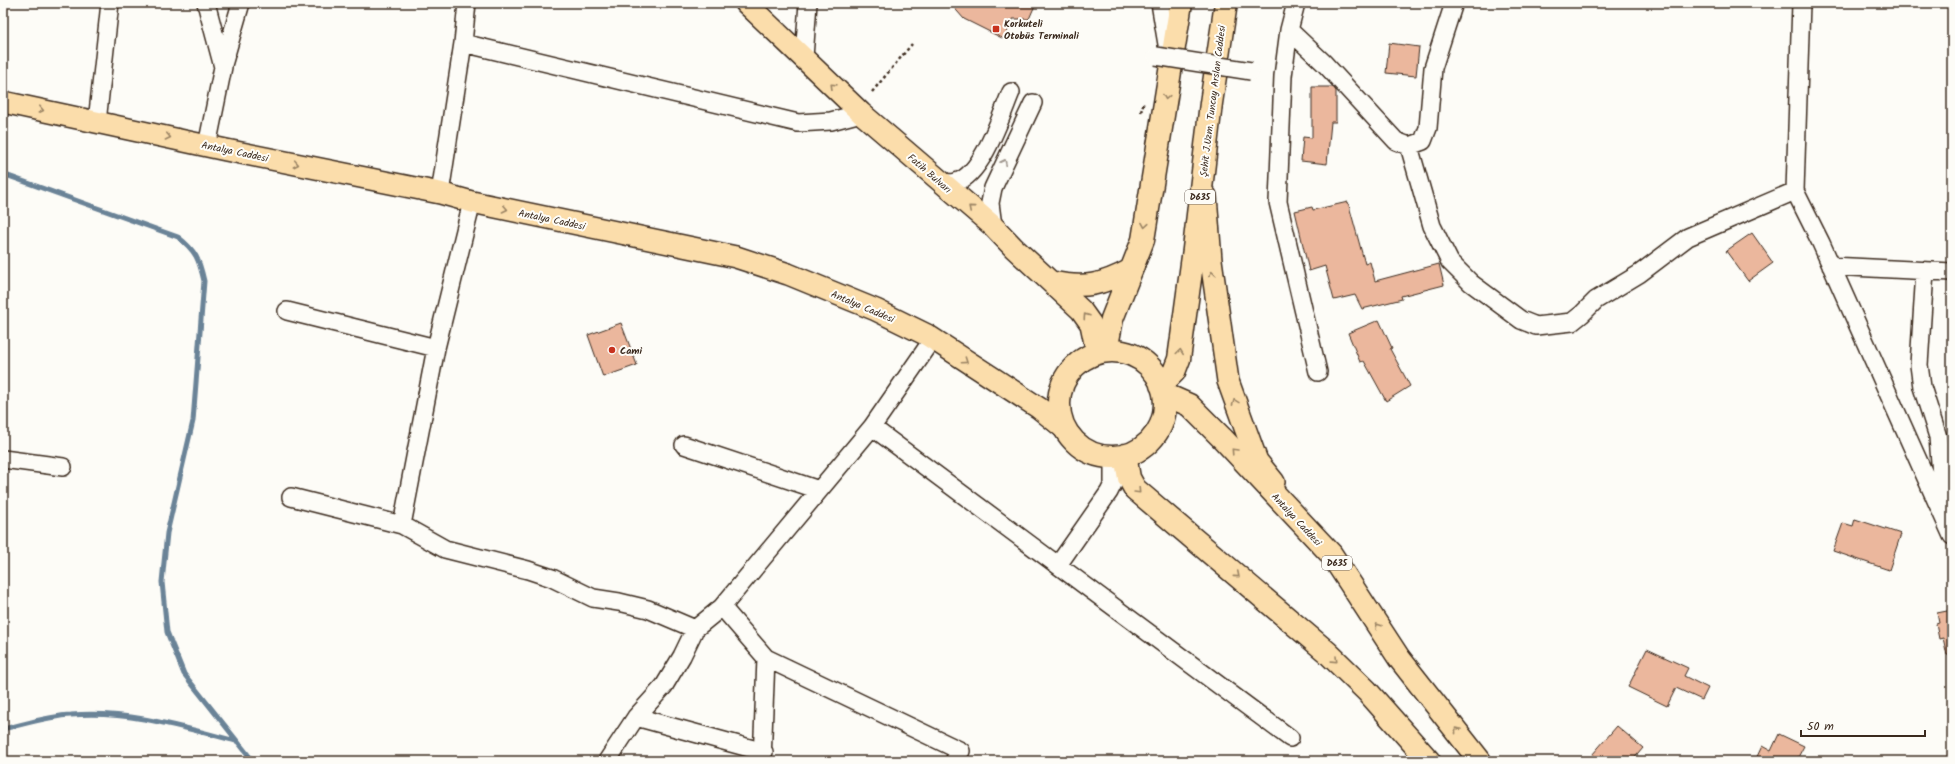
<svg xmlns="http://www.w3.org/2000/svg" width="1955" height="764" viewBox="0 0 1955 764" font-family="Kalam,sans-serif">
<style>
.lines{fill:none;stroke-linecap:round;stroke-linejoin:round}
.stream{stroke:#6b8397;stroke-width:5}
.building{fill:#ebb79d;stroke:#3b2a1e}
.minor-casing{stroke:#3b2a1e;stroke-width:20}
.major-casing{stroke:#3b2a1e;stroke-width:24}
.highway-casing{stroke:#3b2a1e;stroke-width:25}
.path{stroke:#3b2a1e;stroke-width:2.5;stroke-dasharray:3 3;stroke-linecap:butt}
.minor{stroke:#fdfcf7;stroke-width:17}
.major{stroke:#fbddab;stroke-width:21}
.highway{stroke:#fbddab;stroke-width:22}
.minor-bridge-casing{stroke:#3b2a1e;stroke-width:20;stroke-linecap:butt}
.minor-bridge{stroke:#fdfcf7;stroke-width:17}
.oneway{stroke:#9b8464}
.oneway2{stroke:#9c938a}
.poi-dot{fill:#c8321e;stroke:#fdfcf7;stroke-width:1.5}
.labels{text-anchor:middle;stroke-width:4;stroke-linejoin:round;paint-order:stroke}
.shield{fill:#fdfcf7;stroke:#75695f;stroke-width:1}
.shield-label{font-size:9px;font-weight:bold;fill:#3b2a1e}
.poi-label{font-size:10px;font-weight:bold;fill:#3b2a1e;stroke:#fdfcf7;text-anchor:start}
.street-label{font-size:10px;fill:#3b2a1e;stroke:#fdfcf7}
</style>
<rect width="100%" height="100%" fill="#fdfcf7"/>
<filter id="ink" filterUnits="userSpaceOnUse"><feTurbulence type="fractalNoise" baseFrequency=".025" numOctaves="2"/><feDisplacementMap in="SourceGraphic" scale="8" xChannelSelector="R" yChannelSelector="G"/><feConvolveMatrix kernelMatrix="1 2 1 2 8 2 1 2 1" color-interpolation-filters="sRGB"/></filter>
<g filter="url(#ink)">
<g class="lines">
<path class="stream" d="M3 174 178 237C196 251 199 259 204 281L193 421 167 533 162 582 167 632 184 674 253 761
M3 729C25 724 49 716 71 715 127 710 182 727 236 741"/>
</g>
<path class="building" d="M950 3H1036L1029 19H1013L1004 39 964 19Z
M1389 43 1419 47 1416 76 1386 73Z
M1312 87H1333L1336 91V122H1331L1327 164 1301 161 1303 137 1312 138Z
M1348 202 1365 264 1370 262 1375 281 1439 264 1444 285 1401 296 1402 299 1362 309 1355 295 1334 300 1325 266 1309 271 1295 211 1312 207 1313 210Z
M1752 233 1773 263 1748 281 1726 251Z
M1379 320 1392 348 1390 349 1410 386 1386 401 1364 361 1360 362 1348 333Z
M621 323 637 365 603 377 588 335Z
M1855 519 1901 534 1889 570 1833 551 1843 523 1853 526Z
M1952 610V655H1947L1943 638 1939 639 1936 624 1939 623 1937 613Z
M1647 649 1688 668 1684 676 1708 688 1702 700 1676 688 1667 706 1628 687Z
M1617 726 1643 748 1632 761H1599L1592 755Z
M1779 734 1804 746 1796 761H1755L1762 746 1771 751Z"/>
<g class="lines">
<g class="minor-casing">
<path id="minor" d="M206 3 223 67 207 146
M1160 3 1169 56
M1296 3 1289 30 1283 76 1278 202 1318 372
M1801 3 1795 191 1821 243 1952 536
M1289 30 1324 63 1396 141 1409 146 1423 141 1428 128 1433 68 1454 3
M463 43 467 3
M804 57 808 3
M223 65 241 3
M97 122 110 3
M1409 146 1432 226 1450 262 1471 283 1521 320 1536 326 1572 322 1582 314 1596 300 1639 274 1688 237 1795 191
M940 182C945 182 951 184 956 182 982 175 1001 116 1011 92
M440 193 463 43 798 123 831 121 861 113
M993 226 990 203 993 188 1033 103
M1831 266 1952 272
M1925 271 1919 365 1922 387 1938 437 1944 512
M287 311 436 348
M872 427 1290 738
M684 445 819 490
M3 459 63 467
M291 497 402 525 445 549 528 570 552 578 593 598 619 602 648 609 695 629
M402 525 436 348 472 202
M1058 565 1109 492 1113 484V457
M722 607 766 658 762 761
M766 658 961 751 954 761
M636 717 764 752
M607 761 636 717 664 686 682 656 695 629 722 607 872 427 933 339"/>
</g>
<g class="major-casing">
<path id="major" d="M746 3 861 113 993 226 1014 248 1081 310 1091 324 1097 353
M3 102 226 150 440 193 472 202 736 257 788 274 876 310 927 335 1039 408 1065 429
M1206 196 1211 260 1228 381 1257 461 1274 482
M1052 282C1085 289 1102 285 1132 269"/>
</g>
<g class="highway-casing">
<path id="highway" d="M1106 351 1112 319 1143 240 1181 3
M1059 404a53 53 0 1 1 106 0a53 53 0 1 1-106 0Z
M1161 385 1174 372 1179 359 1194 249 1211 103 1226 3
M1164 394 1189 405 1224 440 1331 554 1399 658 1480 761
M1125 455 1129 478 1135 489 1327 652 1367 691 1429 761"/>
</g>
<path class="path" d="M872 92 912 44
M1141 112 1144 101"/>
<use href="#minor" class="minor"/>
<use href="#major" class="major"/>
<use href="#highway" class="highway"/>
<g class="minor-bridge-casing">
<path id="minor-bridge" d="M1156 56 1251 71"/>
</g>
<use href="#minor-bridge" class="minor-bridge"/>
</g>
<defs><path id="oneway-chevron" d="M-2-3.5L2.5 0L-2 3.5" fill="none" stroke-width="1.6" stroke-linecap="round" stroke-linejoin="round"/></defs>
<g class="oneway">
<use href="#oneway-chevron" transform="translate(833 86) rotate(-136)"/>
<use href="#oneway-chevron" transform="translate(1166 97) rotate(99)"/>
<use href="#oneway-chevron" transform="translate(41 110) rotate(13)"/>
<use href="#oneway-chevron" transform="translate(168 137) rotate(12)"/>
<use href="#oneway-chevron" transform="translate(296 164) rotate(11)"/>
<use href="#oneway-chevron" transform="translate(971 208) rotate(-140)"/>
<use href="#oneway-chevron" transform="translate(505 209) rotate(12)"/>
<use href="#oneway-chevron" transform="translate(1145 225) rotate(99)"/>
<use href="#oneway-chevron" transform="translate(1212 274) rotate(-98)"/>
<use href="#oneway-chevron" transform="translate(1086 316) rotate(-124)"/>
<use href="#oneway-chevron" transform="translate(1180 352) rotate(-82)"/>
<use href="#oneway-chevron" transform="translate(965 361) rotate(34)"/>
<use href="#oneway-chevron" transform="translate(1235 402) rotate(-111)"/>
<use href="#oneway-chevron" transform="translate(1234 451) rotate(-133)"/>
<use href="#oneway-chevron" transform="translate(1138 491) rotate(46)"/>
<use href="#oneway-chevron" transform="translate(1237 575) rotate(40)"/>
<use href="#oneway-chevron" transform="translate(1378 626) rotate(-123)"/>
<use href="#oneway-chevron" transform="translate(1335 660) rotate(44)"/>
<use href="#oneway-chevron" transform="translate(1457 730) rotate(-129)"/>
</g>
<use class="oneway2" href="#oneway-chevron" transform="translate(1004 162) rotate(-64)"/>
</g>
<g class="poi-dot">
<rect x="992" y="25" width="8" height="8" rx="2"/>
<circle cx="612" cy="350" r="4"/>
</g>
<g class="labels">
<g class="shield">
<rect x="1185" y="190" width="30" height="14" rx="3"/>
<rect x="1322" y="556" width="30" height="14" rx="3"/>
</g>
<g class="shield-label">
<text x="1200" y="200">D635</text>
<text x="1337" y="566">D635</text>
</g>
<g class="poi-label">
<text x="1004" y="27">Korkuteli<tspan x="1004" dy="12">Otobüs Terminali</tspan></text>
<text x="620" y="354">Cami</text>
</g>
<g class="street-label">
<text transform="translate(1212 101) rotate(-83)" y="4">Şehit J.Uzm. Tuncay Arslan Caddesi</text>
<text transform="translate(235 151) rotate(12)" y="4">Antalya Caddesi</text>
<text transform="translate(930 173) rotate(41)" y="4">Fatih Bulvarı</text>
<text transform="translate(552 219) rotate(12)" y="4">Antalya Caddesi</text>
<text transform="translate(863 306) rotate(23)" y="4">Antalya Caddesi</text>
<text transform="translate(1297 519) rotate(47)" y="4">Antalya Caddesi</text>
</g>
</g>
<rect width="1955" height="764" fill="none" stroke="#fdfcf7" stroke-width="16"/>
<rect x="8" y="8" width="1939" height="748" fill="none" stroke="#3b2a1e" stroke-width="1.5" filter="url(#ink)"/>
<path d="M1801 730v6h124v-6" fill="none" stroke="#3b2a1e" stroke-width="2"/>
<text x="1807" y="730" font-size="12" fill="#3b2a1e" stroke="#fdfcf7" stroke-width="3" paint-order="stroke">50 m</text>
</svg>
